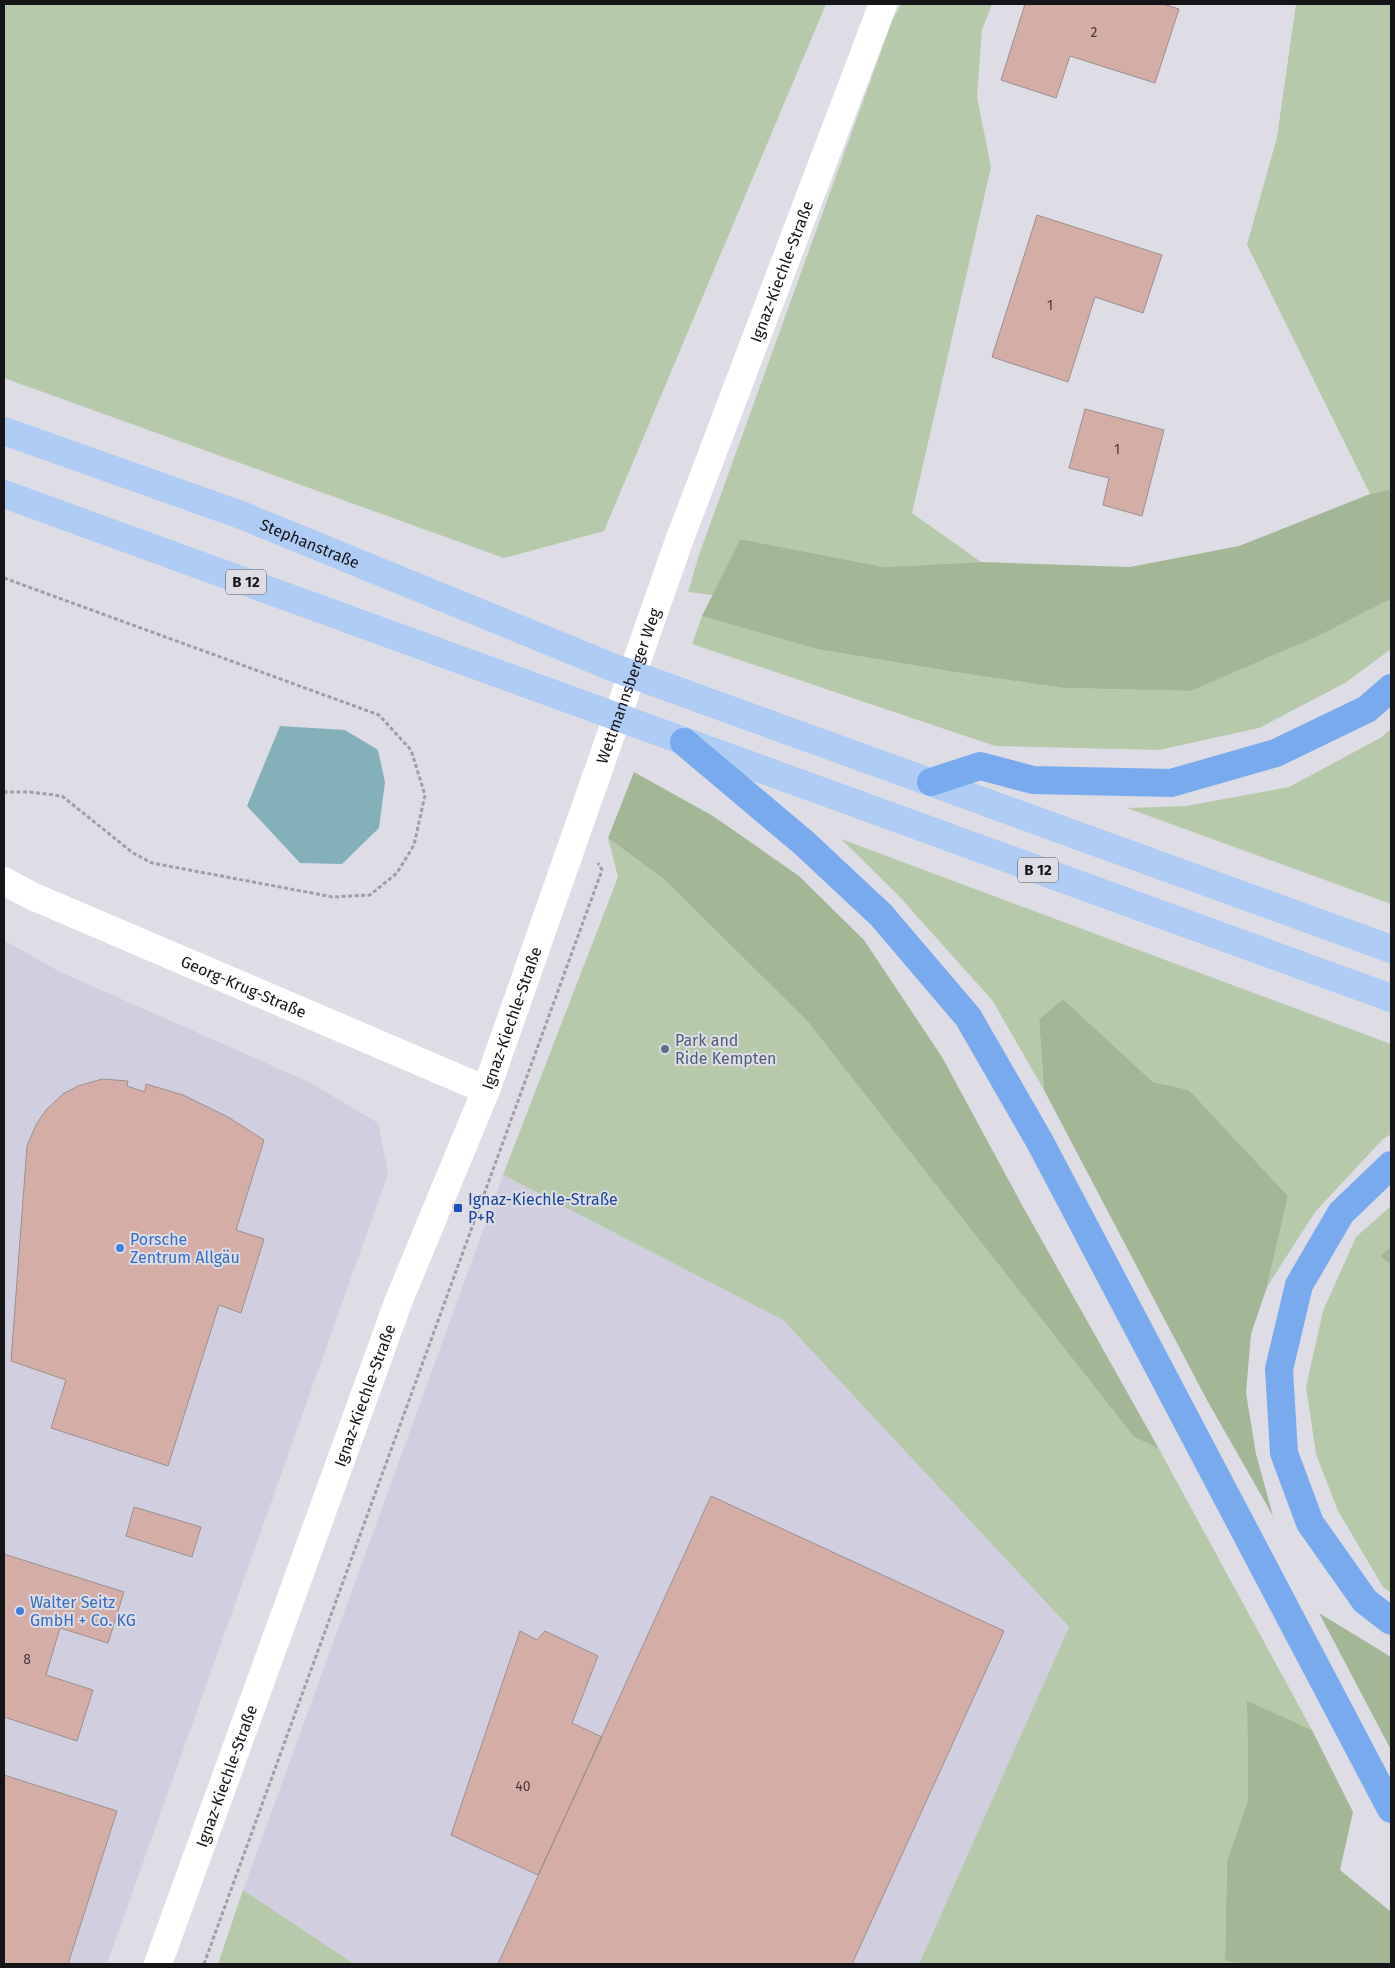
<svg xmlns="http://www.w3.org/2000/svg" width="1395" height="1968" viewBox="0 0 1395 1968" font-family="'Fira Sans',sans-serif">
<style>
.built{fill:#d1cfdf}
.green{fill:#b6c9ab}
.forest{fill:#a3b797}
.water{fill:#84b0b9}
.building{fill:#d5ada7;stroke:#9a8f8e}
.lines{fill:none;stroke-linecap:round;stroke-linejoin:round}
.path{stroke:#9f9ea5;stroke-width:3;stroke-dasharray:4 2.5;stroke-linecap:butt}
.minor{stroke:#fff;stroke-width:28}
.primary{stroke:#afccf4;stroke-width:28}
.motorway{stroke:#79aaed;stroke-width:28}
.service-dot{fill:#5c6f8a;stroke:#dedde6;stroke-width:2}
.transit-dot{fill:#1a4fb4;stroke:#dedde6;stroke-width:2}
.shop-dot{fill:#3f7fe0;stroke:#dedde6;stroke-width:2}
.labels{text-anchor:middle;stroke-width:4;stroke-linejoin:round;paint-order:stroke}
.number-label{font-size:14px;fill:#453b3c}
.shield{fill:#dedde6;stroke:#515156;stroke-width:1}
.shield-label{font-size:15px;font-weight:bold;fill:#151518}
.street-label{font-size:16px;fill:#151518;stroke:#dedde6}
.service-label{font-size:16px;fill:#4e5e75;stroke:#dedde6;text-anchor:start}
.transit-label{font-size:16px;fill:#164399;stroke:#dedde6;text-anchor:start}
.shop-label{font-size:16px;fill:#366cbe;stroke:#dedde6;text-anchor:start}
</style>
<rect width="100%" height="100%" fill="#dedde6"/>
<path class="built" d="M4 940 58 971 309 1082 378 1123 388 1174 107 1964H4Z
M503 1175 783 1320 1069 1627 919 1964H354L243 1890Z"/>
<path class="green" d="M4 4H826L604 531 504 558 4 378Z
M901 4H992L982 30 977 97 991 167 912 513 981 562 884 567 740 539 713 595 688 592 699 555 892 21Z
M1296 4H1391V489L1370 494 1247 245 1277 137Z
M1391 599V649L1345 683 1259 728 1159 750 995 746 692 644 702 616 816 649 954 672 1063 688 1191 691 1316 637Z
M1391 729V904L1127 808 1186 806 1289 787 1382 737Z
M608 838 666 881 808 1022 1134 1437 1159 1449 1312 1730 1247 1702 1248 1800 1227 1861 1225 1960 1245 1964H919L1069 1627 783 1320 503 1175 618 877Z
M841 839 1391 1044V1134L1383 1139 1315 1212 1267 1287 1288 1196 1189 1090 1153 1082 1063 999 1039 1019 1044 1090 992 1000 897 894Z
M1391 1206V1246L1382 1256 1391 1265V1593L1383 1587 1338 1511 1316 1454 1306 1387 1323 1311 1356 1237Z
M243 1890 354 1964H218Z"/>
<path class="forest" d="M1391 489V599L1316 637 1191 691 1063 688 954 672 816 649 702 616 740 539 884 567 981 562 1130 567 1239 546 1370 494Z
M634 772 713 816 799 876 864 940 942 1057 1022 1205 1159 1449 1134 1437 808 1022 666 881 608 838Z
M1063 999 1153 1082 1189 1090 1288 1196 1267 1287 1251 1334 1246 1393 1256 1454 1273 1516 1208 1402 1044 1090 1039 1019Z
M1391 1246V1265L1381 1256Z
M1319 1613 1391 1657V1750Z
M1247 1701 1312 1730 1353 1812 1340 1870 1391 1912V1964H1245L1225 1961 1227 1861 1248 1800Z"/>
<path class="water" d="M280 726 345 730 378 750 385 782 379 828 342 864 300 863 247 806Z"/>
<path class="building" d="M1025 4H1163L1179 9 1155 83 1070 56 1056 98 1001 80Z
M1037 215 1162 255 1143 313 1095 297 1068 382 992 357Z
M1085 409 1164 430 1142 516 1103 505 1109 478 1069 468Z
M102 1079 128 1081 127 1086 145 1092 146 1084 183 1095 228 1117 264 1140 236 1230 264 1239 241 1313 219 1305 168 1466 51 1428 66 1380 11 1361 27 1146 36 1125 46 1110 63 1094 78 1086Z
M711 1496 1004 1631 852 1964H498Z
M134 1507 201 1527 192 1557 126 1536Z
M4 1554 124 1592 108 1643 60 1628 46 1675 93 1690 77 1741 4 1717Z
M520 1631 537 1640 545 1631 598 1656 572 1723 602 1737 538 1875 451 1835Z
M4 1775 117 1811 68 1964H4Z"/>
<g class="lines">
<path class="path" d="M4 578 379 715 411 750 425 795 414 845 397 873 370 895 333 897 152 863 133 853 62 796 30 792H4
M204 1964 602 870 598 863"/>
<g class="minor">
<path id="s1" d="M4 881 32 896 486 1090"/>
<path id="s2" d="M158 1964 399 1300 486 1090 679 541 883 4"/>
</g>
<g class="primary">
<path id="s3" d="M4 431 241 515 612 667 1391 949"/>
<path d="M4 494 1391 998"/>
</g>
<path class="motorway" d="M684 742 804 843 881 915 968 1017 1040 1142 1391 1809
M931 782 980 766 1033 780 1171 783 1276 753 1367 709 1391 688
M1391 1165 1341 1213 1299 1285 1279 1369 1284 1453 1310 1523 1365 1601 1391 1621"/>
</g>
<circle class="service-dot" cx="665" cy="1049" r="5"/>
<rect class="transit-dot" x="453" y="1203" width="10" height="10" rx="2.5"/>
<g class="shop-dot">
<circle cx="120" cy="1248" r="5"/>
<circle cx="20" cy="1611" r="5"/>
</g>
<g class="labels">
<g class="number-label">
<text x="1094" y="37">2</text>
<text x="1050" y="310">1</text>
<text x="1117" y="454">1</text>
<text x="27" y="1664">8</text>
<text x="523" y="1791">40</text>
</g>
<g class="shield">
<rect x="226" y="569.5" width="40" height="25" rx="4"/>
<rect x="1018" y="857.5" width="40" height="25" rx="4"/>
</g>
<g class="shield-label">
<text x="246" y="587">B 12</text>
<text x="1038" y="875">B 12</text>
</g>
<g class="street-label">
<text dy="6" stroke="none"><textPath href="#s2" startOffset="1804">Ignaz-Kiechle-Straße</textPath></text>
<text dy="6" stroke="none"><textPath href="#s3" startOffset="326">Stephanstraße</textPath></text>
<text dy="6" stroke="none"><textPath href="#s2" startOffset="1362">Wettmannsberger Weg</textPath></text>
<text dy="6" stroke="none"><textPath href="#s1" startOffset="262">Georg-Krug-Straße</textPath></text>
<text dy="6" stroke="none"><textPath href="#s2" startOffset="1010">Ignaz-Kiechle-Straße</textPath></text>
<text dy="6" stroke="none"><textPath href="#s2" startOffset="605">Ignaz-Kiechle-Straße</textPath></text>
<text dy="6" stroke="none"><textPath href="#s2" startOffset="200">Ignaz-Kiechle-Straße</textPath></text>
</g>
<g class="service-label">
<text x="675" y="1046">Park and<tspan x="675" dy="18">Ride Kempten</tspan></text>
</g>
<g class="transit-label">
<text x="468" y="1205">Ignaz-Kiechle-Straße<tspan x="468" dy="18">P+R</tspan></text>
</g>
<g class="shop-label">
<text x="130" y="1245">Porsche<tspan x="130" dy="18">Zentrum Allgäu</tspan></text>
<text x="30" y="1608">Walter Seitz<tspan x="30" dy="18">GmbH + Co. KG</tspan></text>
</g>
</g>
<rect width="1395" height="1968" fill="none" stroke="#151518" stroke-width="10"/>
</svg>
